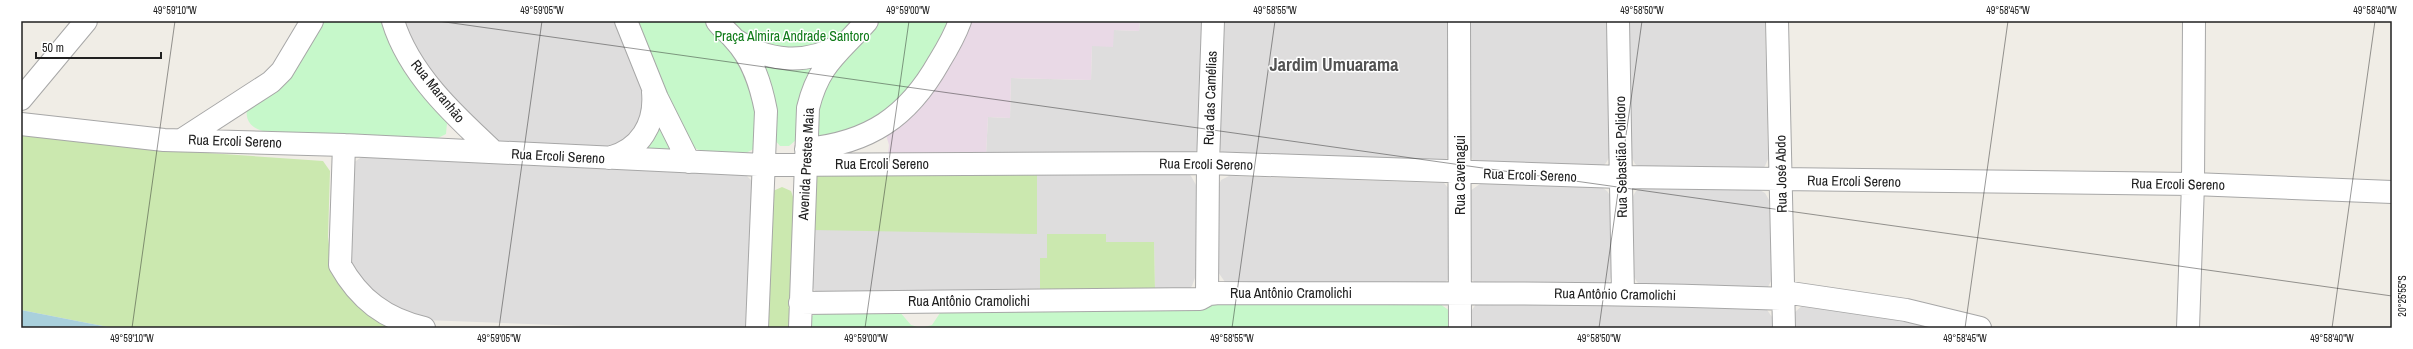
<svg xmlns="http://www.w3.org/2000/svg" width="2413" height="349" viewBox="0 0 2413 349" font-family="'Archivo Narrow',sans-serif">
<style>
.residential{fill:#dedddd}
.industrial{fill:#e9d9e6}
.grass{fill:#cbe8af}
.park{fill:#c6f8ca}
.water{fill:#a9d0dc}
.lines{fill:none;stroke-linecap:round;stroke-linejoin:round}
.minor-casing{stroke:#a7a7a7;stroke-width:24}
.minor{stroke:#fff;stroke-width:22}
.ticks{fill:none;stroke:#202020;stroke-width:1;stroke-opacity:0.45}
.labels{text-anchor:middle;stroke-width:3;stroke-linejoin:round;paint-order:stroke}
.park-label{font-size:14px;fill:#107b19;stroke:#fff}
.street-label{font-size:14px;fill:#202020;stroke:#fff}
.district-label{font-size:18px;font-weight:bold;fill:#535353;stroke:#fff}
.neatline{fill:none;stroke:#202020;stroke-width:1.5}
.ticks-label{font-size:10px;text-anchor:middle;fill:#202020}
</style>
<rect width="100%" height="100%" fill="#f0ede6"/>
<path class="residential" d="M401 21H617L643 87 645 104 636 131 615 148 495 141 433 77Z
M1140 21H1203L1199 146 1195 152 1191 155H986L988 117 1010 118 1011 78 1091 80 1092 46 1114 30 1139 31Z
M1223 21H1450L1449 156 1444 161 1222 154 1219 146Z
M1468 21H1608L1610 156 1606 163 1603 166 1477 163 1473 161 1469 152Z
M1629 21H1765L1768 159 1765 166 1762 169 1638 166 1635 164 1631 156Z
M363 156 746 175 753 182 746 328H634L425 320 411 317 373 296 349 263 353 163Z
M1037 172 1188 173 1191 176 1196 185V275L1192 286 1189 289 1155 290 1154 242H1106V234H1047V258H1040V291L816 292 811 286 812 230Z
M1229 176 1444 183 1449 189 1450 278 1444 283 1225 282 1218 272V187L1221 180Z
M1480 184 1600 186 1607 191 1611 197 1612 275 1609 282 1605 285 1476 283 1473 281 1471 278 1470 191Z
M1643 187 1758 189 1765 193 1769 200 1772 279 1768 287 1764 289 1641 285 1637 282 1633 275 1632 198 1636 191Z
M1478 301 1765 307 1772 317 1773 328H1469L1470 313Z
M1808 304 1946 328H1793L1795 312 1803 305Z"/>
<path class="industrial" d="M969 21H1140L1139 31 1114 30 1113 47 1092 46 1091 80 1011 78 1010 118 988 117 986 155 888 154 889 145 886 135Z"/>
<path class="grass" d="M21 134 164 150 323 161 330 171 328 237 332 267 395 328H113L21 310Z
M1037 172V234L812 230 815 179 817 176Z
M782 187 791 191 794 200 790 328H765L773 191Z
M1047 234H1106V242H1154L1155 290 1040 291V258H1047Z"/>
<path class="park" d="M320 21H383L447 123 446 134 436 139 263 131C252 128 245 121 247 109Z
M636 21H709L737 55 756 99V146C749 155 739 153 728 153 718 152 704 154 695 148 679 137 645 44 636 21Z
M726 21H858L842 36 803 51 761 46Z
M875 21H951L914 86 875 120 822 138C809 130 815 96 823 84 837 62 858 41 875 21Z
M759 62 817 64 796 140 789 146H780L774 139Z
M660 127 670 149H645Z
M1212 303 1440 304 1450 311 1452 328H808L810 318 816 313 899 311 911 325 921 328 932 325 942 310Z"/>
<path class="water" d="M21 310 113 328 21 327Z"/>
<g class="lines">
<g class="minor-casing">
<path id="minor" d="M393 21C409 74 455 116 494 152
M626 21 657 98 689 162
M717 21C722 28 729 33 734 39 753 59 761 85 766 111L757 328
M1459 21 1460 328
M1618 21 1623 294
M1777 21 1784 328
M737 41C768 62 807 65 840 45
M21 99 86 21
M21 124 164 140 344 145 763 165 1208 163 1621 177 2193 184 2392 192
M183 139 271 82 282 71 312 21
M344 145 340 265C359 299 385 319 424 328
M806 149C869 143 908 117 939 62 947 49 955 35 960 21
M609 158C640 150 656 124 653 92
M1784 292 1906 310 1980 328
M1207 295 1208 163 1213 21
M800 303 1200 299 1209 294 1219 293C1407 294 1595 291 1784 299
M800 328 808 108C819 63 839 53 867 21
M2188 328 2193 184 2194 21"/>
</g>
<use href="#minor" class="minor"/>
</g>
<path class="ticks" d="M438 21 2392 296M132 328 175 21M499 328 542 21M865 328 909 21M1232 328 1275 21M1599 328 1642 21M1965 328 2008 21M2332 328 2375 21"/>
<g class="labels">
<g class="park-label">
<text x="792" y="41">Praça Almira Andrade Santoro</text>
</g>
<g class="street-label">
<text transform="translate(438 91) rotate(51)" y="5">Rua Maranhão</text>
<text transform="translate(1210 98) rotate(-88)" y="5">Rua das Camélias</text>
<text transform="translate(235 141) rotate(2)" y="5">Rua Ercoli Sereno</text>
<text transform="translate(558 156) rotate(3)" y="5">Rua Ercoli Sereno</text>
<text transform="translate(1621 157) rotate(-91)" y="5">Rua Sebastião Polidoro</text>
<text transform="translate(806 164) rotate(-87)" y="5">Avenida Prestes Maia</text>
<text x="882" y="169">Rua Ercoli Sereno</text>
<text transform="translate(1206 164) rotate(1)" y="5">Rua Ercoli Sereno</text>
<text transform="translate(1781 174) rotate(-91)" y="5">Rua José Abdo</text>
<text transform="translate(1460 175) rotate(-90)" y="5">Rua Cavenagui</text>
<text transform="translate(1530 175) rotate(2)" y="5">Rua Ercoli Sereno</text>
<text transform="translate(1854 181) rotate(1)" y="5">Rua Ercoli Sereno</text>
<text transform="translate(2178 184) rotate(1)" y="5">Rua Ercoli Sereno</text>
<text x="1291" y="298">Rua Antônio Cramolichi</text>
<text transform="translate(1615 294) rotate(1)" y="5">Rua Antônio Cramolichi</text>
<text x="969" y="306">Rua Antônio Cramolichi</text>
</g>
<g class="district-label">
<text x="1334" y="71">Jardim Umuarama</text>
</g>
</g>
<rect width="2413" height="349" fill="none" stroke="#ffffff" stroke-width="44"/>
<path d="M36 52v6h125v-6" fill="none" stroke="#202020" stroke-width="2"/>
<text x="42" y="52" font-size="12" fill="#202020" stroke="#ffffff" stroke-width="3" paint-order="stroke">50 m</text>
<rect x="22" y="22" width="2369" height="305" class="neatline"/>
<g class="ticks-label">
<text x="175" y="14">49°59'10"W</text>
<text x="542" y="14">49°59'05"W</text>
<text x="908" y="14">49°59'00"W</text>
<text x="1275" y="14">49°58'55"W</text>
<text x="1642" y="14">49°58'50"W</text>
<text x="2008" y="14">49°58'45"W</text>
<text x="2375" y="14">49°58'40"W</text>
<text transform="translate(2402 296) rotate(-90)" y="4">20°25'55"S</text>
<text x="132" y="342">49°59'10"W</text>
<text x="499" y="342">49°59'05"W</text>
<text x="866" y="342">49°59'00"W</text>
<text x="1232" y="342">49°58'55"W</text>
<text x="1599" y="342">49°58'50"W</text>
<text x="1965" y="342">49°58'45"W</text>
<text x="2332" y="342">49°58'40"W</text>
</g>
</svg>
